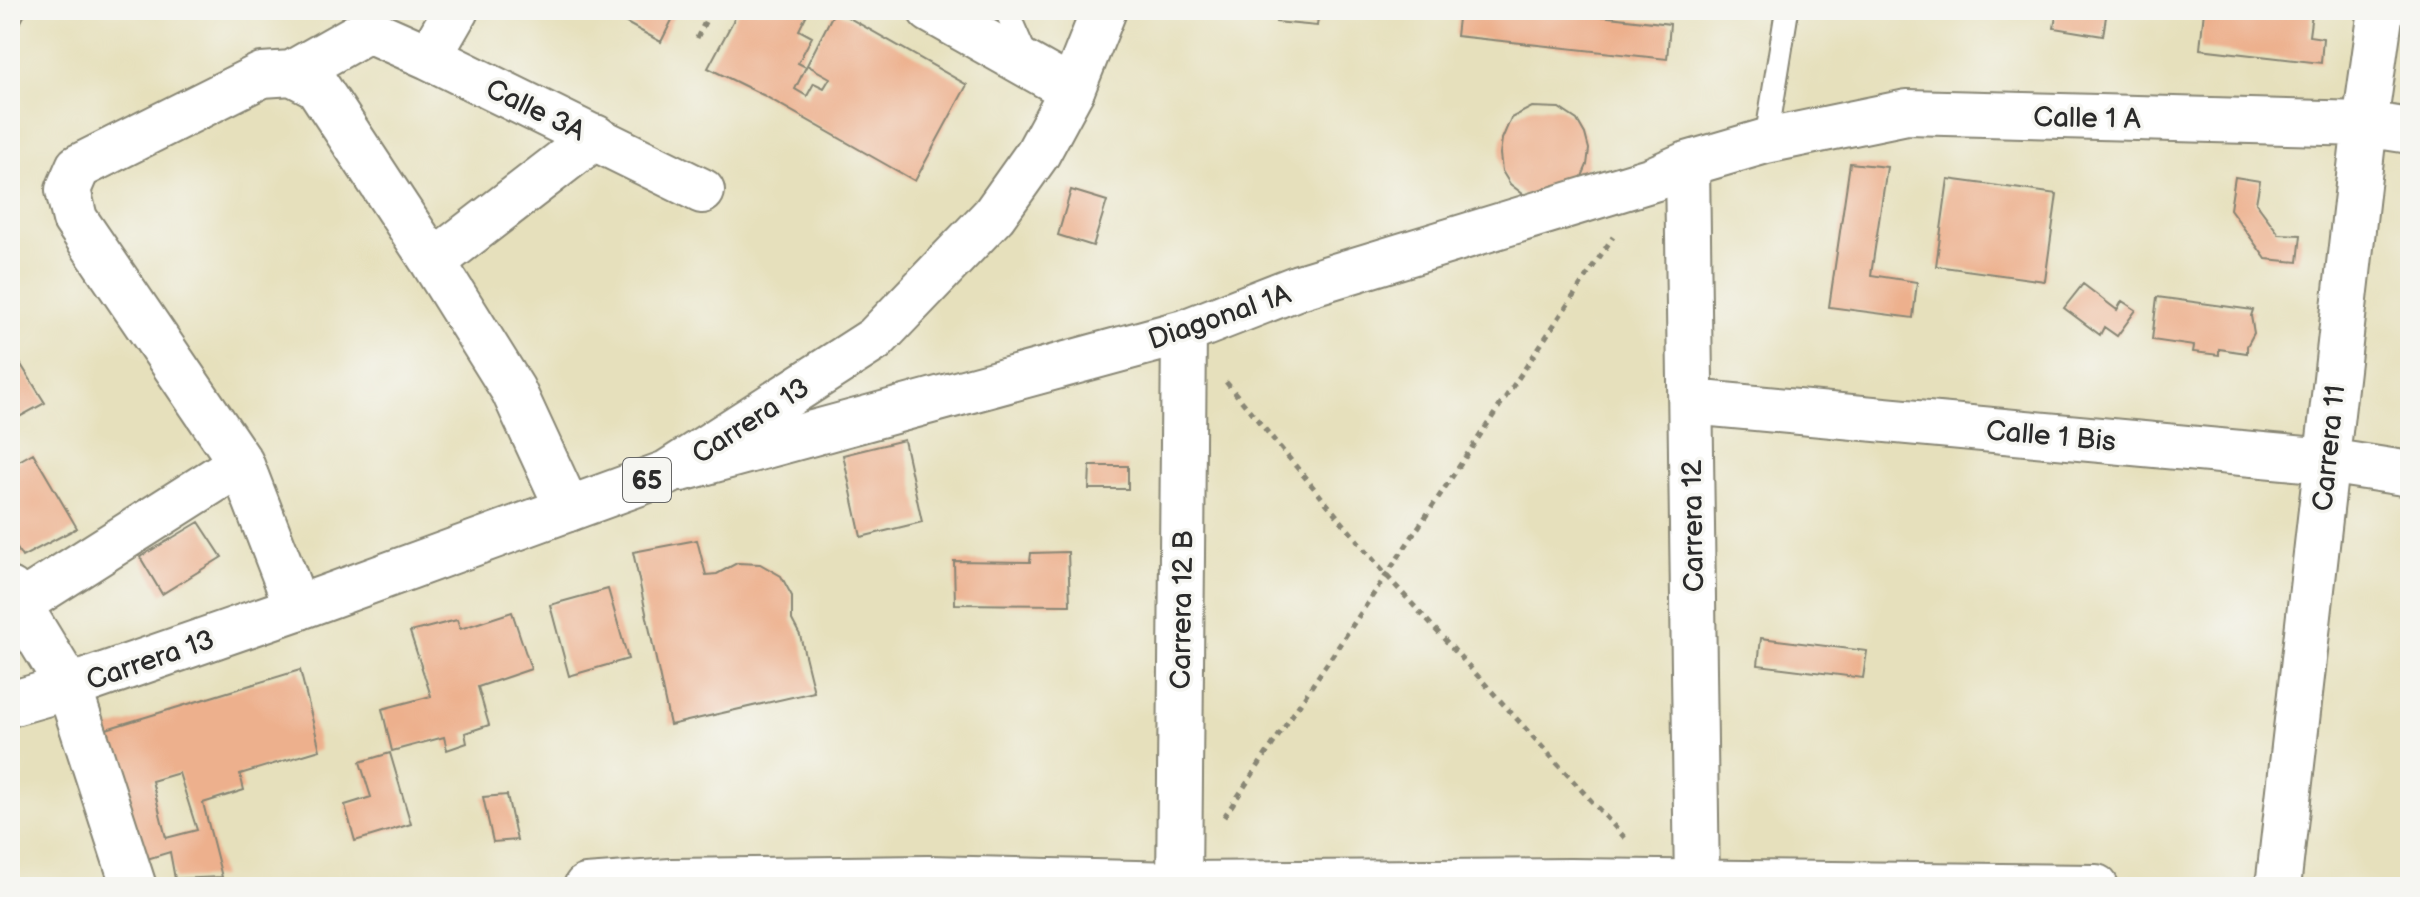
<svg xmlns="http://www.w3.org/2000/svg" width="2420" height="897" viewBox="0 0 2420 897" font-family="'Balsamiq Sans',sans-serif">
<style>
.building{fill:#edb08d;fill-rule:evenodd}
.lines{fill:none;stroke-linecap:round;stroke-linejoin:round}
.service-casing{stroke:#888674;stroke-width:26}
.minor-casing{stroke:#888674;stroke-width:48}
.primary-casing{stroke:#888674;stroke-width:48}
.path{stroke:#888674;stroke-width:5;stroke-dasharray:6 6;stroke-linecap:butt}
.service{stroke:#fff;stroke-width:22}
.minor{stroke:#fff;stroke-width:44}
.primary{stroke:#fff;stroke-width:44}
.labels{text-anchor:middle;stroke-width:7;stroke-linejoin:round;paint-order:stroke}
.shield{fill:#f6f6f2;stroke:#686867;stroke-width:2}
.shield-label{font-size:26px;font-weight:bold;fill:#2b2b2b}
.street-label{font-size:28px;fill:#2b2b2b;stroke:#f6f6f2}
</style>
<rect width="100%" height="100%" fill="#f6f6f2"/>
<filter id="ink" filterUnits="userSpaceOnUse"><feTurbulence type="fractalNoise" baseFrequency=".0125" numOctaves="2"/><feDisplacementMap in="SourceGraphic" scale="16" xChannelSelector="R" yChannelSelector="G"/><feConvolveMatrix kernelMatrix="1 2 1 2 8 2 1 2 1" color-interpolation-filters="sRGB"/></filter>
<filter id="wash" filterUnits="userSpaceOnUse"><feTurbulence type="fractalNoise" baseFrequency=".006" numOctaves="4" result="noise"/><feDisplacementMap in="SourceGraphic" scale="32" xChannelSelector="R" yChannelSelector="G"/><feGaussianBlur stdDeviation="1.8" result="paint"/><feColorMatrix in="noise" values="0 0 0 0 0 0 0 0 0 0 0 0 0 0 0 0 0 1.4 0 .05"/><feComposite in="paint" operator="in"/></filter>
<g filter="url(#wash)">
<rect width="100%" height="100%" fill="#e6e0bc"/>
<g id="blocks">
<path class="building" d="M10 10H27L21 22 10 16Z
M626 10H677L661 42 621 20Z
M739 10H809L799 30 812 37 798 63 806 67 795 89 807 96 814 83 824 88 830 78 807 65 835 10 967 85 915 181 763 95 708 68Z
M1277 10H1319L1317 26 1276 22Z
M1459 10H1547L1670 24 1667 59 1456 36Z
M2057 10H2107L2103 36 2054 28Z
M2204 10H2327L2326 15 2312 13 2309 36 2323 38 2321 63 2200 49Z
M1532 107 1559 108 1577 120 1585 134 1589 149 1587 165 1581 179 1541 200 1523 194 1510 184 1502 171 1500 154 1502 139 1511 118Z
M1850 163 1887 167 1871 275 1917 282 1913 318 1829 307Z
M2235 177 2260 181 2256 203 2279 234 2301 235 2298 262 2266 259 2230 209Z
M1948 179 2057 194 2045 281 1936 266Z
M1071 190 1107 201 1093 246 1058 235Z
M2083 284 2117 310 2122 301 2136 310 2117 336 2104 327 2100 335 2064 308Z
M2157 297 2253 310 2251 316 2254 333 2247 346V353L2219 349V355L2193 352 2194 346 2152 340Z
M10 347 45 403 10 422Z
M904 440 922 522 861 537 843 455Z
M33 453 77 528 22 557 11 538 16 536 10 526V466Z
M1090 466H1128V489H1089Z
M199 522 222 557 162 594 140 557Z
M697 540 706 575 717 574 737 563 760 564 781 576 792 596V620L800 635 814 692 670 725 633 552Z
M1068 552 1070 605 955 604 954 561 1030 562 1031 553Z
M608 589 628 659 569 676 550 605Z
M512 612 531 669 478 687 489 725 465 733 467 743 447 750 444 737 392 751 382 709 431 696 410 632 457 620 460 629Z
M1761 638 1867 651 1863 678 1758 665Z
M300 670 320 750 240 774 244 790 203 803 222 877 175 879 170 852 137 862 103 730ZM179 773 197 830 166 838 152 781Z
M390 753 411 824 355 841 345 805 371 797 360 762Z
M507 795 517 840 493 842 483 797Z"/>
</g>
</g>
<g filter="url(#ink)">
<use href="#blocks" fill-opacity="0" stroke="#888674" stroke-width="2"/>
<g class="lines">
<g class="service-casing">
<path id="service" d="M1006 10 1028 60
M1766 141 1787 10"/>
</g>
<g class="minor-casing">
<path id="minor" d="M930 10 1072 90
M429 57 456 10
M292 73 317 86 433 262 513 390 568 509
M1687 164 1697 887
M433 262 595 137
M1691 402 2327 461 2410 474
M681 469 1184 332 1299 287 1653 179 1687 164 1766 141 1907 112 2365 124 2410 131
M10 590 69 687 134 887
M297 608 241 463 75 219 68 190 78 167 262 75 292 73 368 30 429 57 702 191
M10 610 241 463
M586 887 671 881 928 878 1179 884 1570 881 2096 887
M1179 887 1184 332
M2278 887 2365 124 2381 10"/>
</g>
<g class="primary-casing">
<path id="primary" d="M10 704 69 687 297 608 667 473 875 339 994 215 1038 153 1072 90 1104 10"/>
</g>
<path class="path" d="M697 38 711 10
M1226 382 1386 575 1625 838
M1224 817 1613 237"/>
<use href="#service" class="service"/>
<use href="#minor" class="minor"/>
<use href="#primary" class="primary"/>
</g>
</g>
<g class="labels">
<rect class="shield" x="623" y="458" width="48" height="44" rx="6"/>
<g class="shield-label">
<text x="647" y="489">65</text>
</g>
<g class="street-label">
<text transform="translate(536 109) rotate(26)" y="10">Calle 3A</text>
<text transform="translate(2087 117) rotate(1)" y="10">Calle 1 A</text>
<text transform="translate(1219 316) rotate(-19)" y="10">Diagonal 1A</text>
<text transform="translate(750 420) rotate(-33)" y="10">Carrera 13</text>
<text transform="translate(2051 435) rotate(5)" y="10">Calle 1 Bis</text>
<text transform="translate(2328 448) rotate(-84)" y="10">Carrera 11</text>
<text transform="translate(1692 526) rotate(-91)" y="10">Carrera 12</text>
<text transform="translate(1181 610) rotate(-89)" y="10">Carrera 12 B</text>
<text transform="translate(150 659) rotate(-19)" y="10">Carrera 13</text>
</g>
</g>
<rect width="2420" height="897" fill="none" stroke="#f6f6f2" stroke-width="40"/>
</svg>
